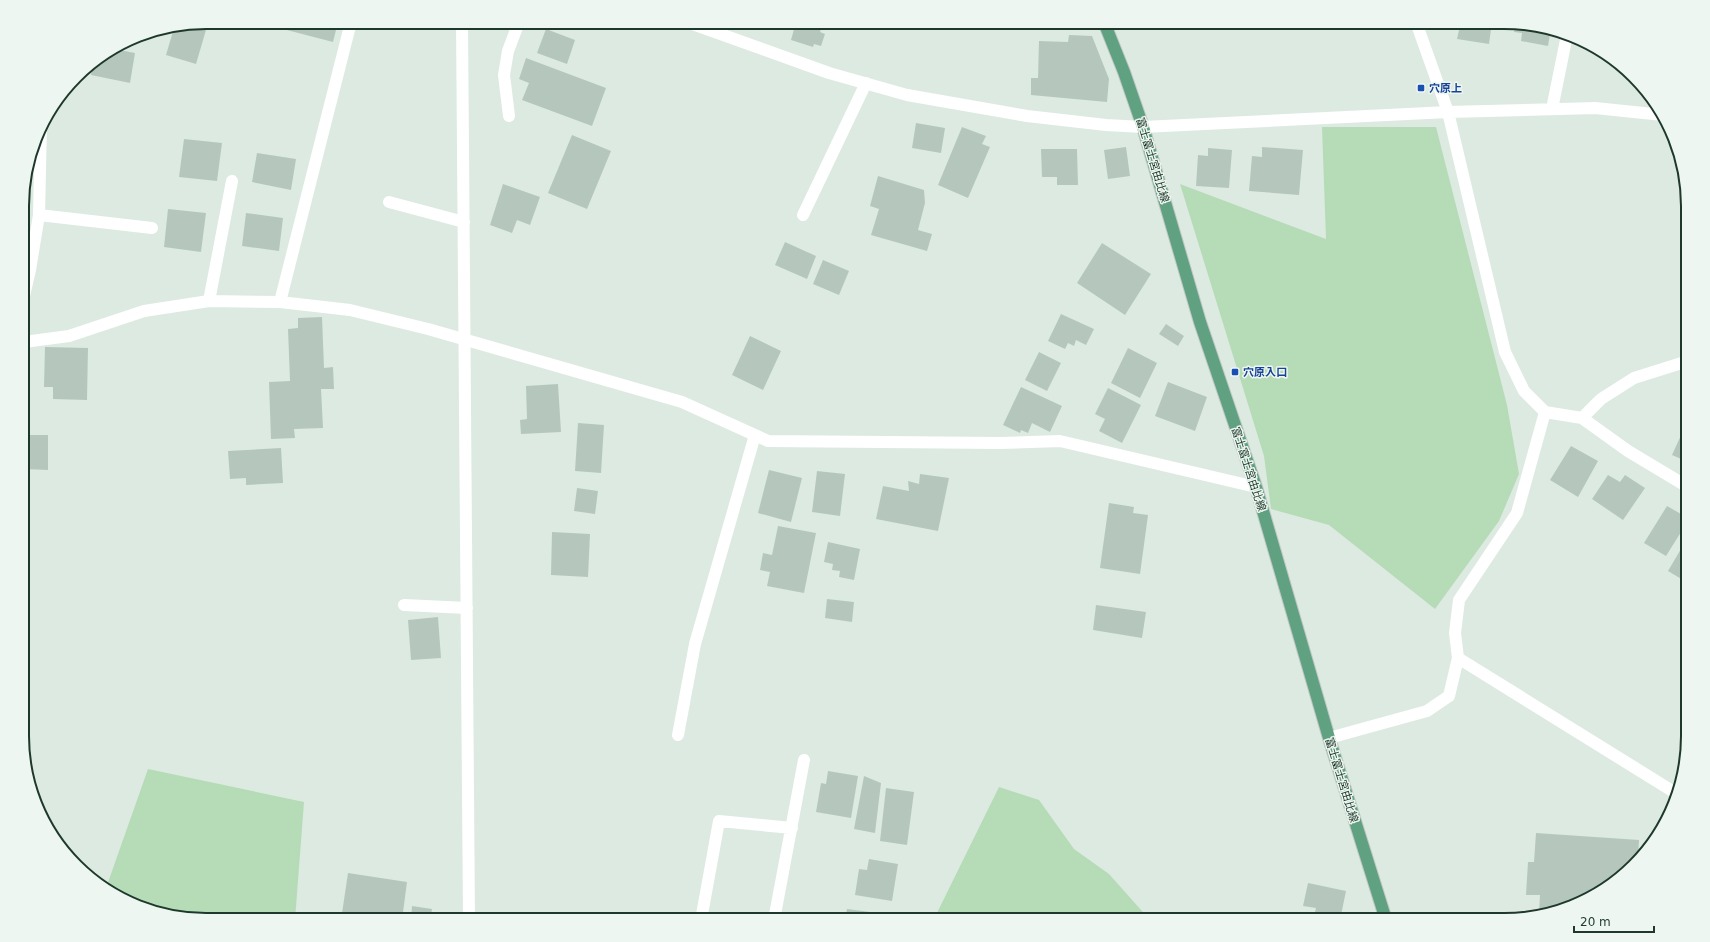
<svg xmlns="http://www.w3.org/2000/svg" width="1710" height="942" viewBox="0 0 1710 942" font-family="'DejaVu Sans','Noto Sans JP',sans-serif">
<style>
.green{fill:#b5dcb6}
.building{fill:#b5c7bc}
.lines{fill:none;stroke-linecap:round;stroke-linejoin:round}
.primary-casing{stroke:#c0c8c4;stroke-width:14}
.minor{stroke:#fff;stroke-width:12}
.tertiary{stroke:#fff;stroke-width:12}
.primary{stroke:#60a181;stroke-width:12}
.transit-dot{fill:#1a4fb4;stroke:#edf6f0;stroke-width:1.5}
.labels{text-anchor:middle;stroke-width:3;stroke-linejoin:round;paint-order:stroke}
.transit-label{font-size:11px;font-weight:bold;fill:#164399;stroke:#edf6f0;text-anchor:start}
.street-label{font-size:11px;fill:#1e392c;stroke:#edf6f0}
.rim{fill:none;stroke:#1e392c;stroke-width:2}
</style>
<rect width="100%" height="100%" fill="#ddeae1"/>
<path class="green" d="M1322 127H1436L1507 405 1519 474 1499 521 1435 609 1329 525 1271 509 1264 456 1180 184 1326 239Z
M148 769 304 802 295 920H206L158 914 114 895 106 888Z
M999 787 1039 800 1074 849 1109 874 1150 920H931L935 917Z"/>
<path class="building" d="M256 22H338L333 42Z
M796 22H807L822 27 820 32 825 34 821 46 814 44 813 47 791 40Z
M1030 22H1085L1086 24 1030 26Z
M1466 22H1492L1489 44 1457 39 1460 26H1465Z
M1516 23 1551 28 1548 46 1521 41 1522 33 1514 32Z
M191 25 206 30 196 64 166 55 174 28Z
M546 29 575 40 567 64 537 53Z
M1069 35 1092 36 1109 79 1107 102 1031 95V78H1038L1039 41 1068 42Z
M114 49 135 53 130 83 91 75 93 62Z
M526 58 606 88 592 126 522 100 529 83 519 79Z
M916 123 945 128 941 153 912 148Z
M962 127 986 136 982 144 990 147 968 198 938 185Z
M572 135 611 151 587 209 548 193Z
M184 139 222 143 217 181 179 177Z
M1126 147 1130 176 1108 179 1104 150Z
M1262 147 1303 150 1299 195 1249 191 1252 156 1262 157Z
M1208 148 1232 150 1229 188 1196 186 1198 155 1208 156Z
M1041 149H1077L1078 185H1057V177H1042Z
M257 153 296 159 291 190 252 182Z
M878 176 924 190 925 203 918 230 932 234 927 251 871 235 879 209 870 206Z
M503 184 540 197 530 225 517 220 512 233 490 225Z
M168 209 206 213 201 252 164 247Z
M246 213 283 218 279 251 242 246Z
M785 242 816 256 807 279 775 265Z
M1102 243 1151 274 1125 315 1077 283Z
M823 260 849 271 839 295 813 284Z
M1061 314 1094 329 1086 345 1076 340 1074 346 1068 343 1065 349 1048 341Z
M322 317 324 368 333 367 334 389H321L323 428 294 429 295 438 271 439 269 382 290 381 288 329 298 328V318Z
M1166 324 1184 336 1178 346 1159 334Z
M750 336 781 351 763 390 732 375Z
M45 347 88 348 87 400 53 399V387H44Z
M1128 348 1157 363 1140 398 1111 383Z
M1039 352 1061 363 1047 391 1025 380Z
M1168 382 1207 397 1195 431 1155 416Z
M558 384 561 432 521 434 520 420 527 419 526 386Z
M1021 387 1062 406 1050 432 1032 423 1028 433 1021 430 1020 433 1003 425Z
M1108 388 1141 405 1122 443 1099 431 1105 419 1095 414Z
M1688 420V462L1672 455Z
M578 423 604 425 601 473 575 471Z
M24 435H48V470L24 469Z
M1571 446 1598 461 1578 497 1550 480Z
M281 448 283 483 246 485V478L230 479 228 451Z
M769 470 802 478 791 522 758 513Z
M817 471 845 474 840 516 812 512Z
M920 474 949 478 938 531 876 519 883 486 909 491 908 481 919 484Z
M1608 475 1620 482 1625 475 1645 488 1623 520 1592 499Z
M577 488 598 491 595 514 574 511Z
M1109 503 1134 507 1133 513 1148 515 1140 574 1100 568Z
M1667 506 1688 518V521L1666 556 1644 543Z
M778 526 816 533 804 593 767 586 770 572 760 570 763 553 772 555Z
M552 532 590 534 588 577 551 575Z
M1688 537V583L1668 571Z
M828 542 860 549 854 580 839 577 840 571 832 570 833 564 824 562Z
M827 599 854 602 852 622 825 618Z
M1096 605 1146 612 1142 638 1093 630Z
M438 617 441 658 411 660 408 620Z
M828 771 858 776 851 818 816 812 821 783 826 784Z
M864 776 881 783 875 833 854 829Z
M886 788 914 792 907 845 880 841Z
M1536 833 1639 840 1638 858H1640L1634 866 1596 895 1539 913 1540 895H1526L1528 862H1534Z
M869 859 898 864 892 901 855 895 859 869 867 870Z
M348 873 407 882 402 920H341Z
M1308 883 1346 891 1340 920H1313L1316 908 1303 906Z
M412 906 432 909 430 920H411Z
M847 909 878 913 877 920H845Z"/>
<g class="lines">
<g class="primary-casing">
<path id="primary" d="M1104 22 1124 72 1143 127 1200 322 1256 487 1329 738 1386 920"/>
</g>
<path class="minor" d="M462 22 469 920
M1416 22 1448 112 1505 352 1524 391 1545 412 1582 418 1628 451 1688 487
M1552 109 1567 35
M509 116 504 75 508 51 519 22
M1143 127 1448 112 1595 108 1663 115
M389 202 464 222
M39 215 152 228
M803 215 866 83
M24 296 30 270 39 215 41 124
M209 301 232 181
M280 302 351 22
M24 342 69 336 144 311 209 301 280 302 350 310 428 329 682 402 768 441 1000 443 1060 441 1256 487
M1582 418 1601 399 1634 378 1688 361
M404 605 467 608
M1458 658 1674 792
M678 735 695 644 755 435
M1329 738 1427 711 1449 696 1458 658 1455 633 1459 600 1517 513 1545 412
M701 920 719 821 792 828
M774 920 804 760"/>
<path class="tertiary" d="M687 22 829 73 907 95 1027 116 1106 125 1143 127"/>
<use href="#primary" class="primary"/>
</g>
<g class="transit-dot">
<rect x="1417" y="84" width="8" height="8" rx="2"/>
<rect x="1231" y="368" width="8" height="8" rx="2"/>
</g>
<g class="labels">
<g class="transit-label">
<text x="1429" y="92">穴原上</text>
<text x="1243" y="376">穴原入口</text>
</g>
<g class="street-label">
<text transform="translate(1153 160) rotate(73)" y="4">富士富士宮由比線</text>
<text transform="translate(1249 469) rotate(72)" y="4">富士富士宮由比線</text>
<text transform="translate(1342 780) rotate(73)" y="4">富士富士宮由比線</text>
</g>
</g>
<path d="M0 0H1710V942H0ZM206 29H1504A177 177 0 0 1 1681 206V736A177 177 0 0 1 1504 913H206A177 177 0 0 1 29 736V206A177 177 0 0 1 206 29Z" fill="#edf6f0" fill-rule="evenodd"/>
<path class="rim" d="M206 29H1504A177 177 0 0 1 1681 206V736A177 177 0 0 1 1504 913H206A177 177 0 0 1 29 736V206A177 177 0 0 1 206 29Z"/>
<path d="M1574 926v6h80v-6" fill="none" stroke="#1e392c" stroke-width="2"/>
<text x="1580" y="926" font-size="12" fill="#1e392c" stroke="#edf6f0" stroke-width="3" paint-order="stroke">20 m</text>
</svg>
